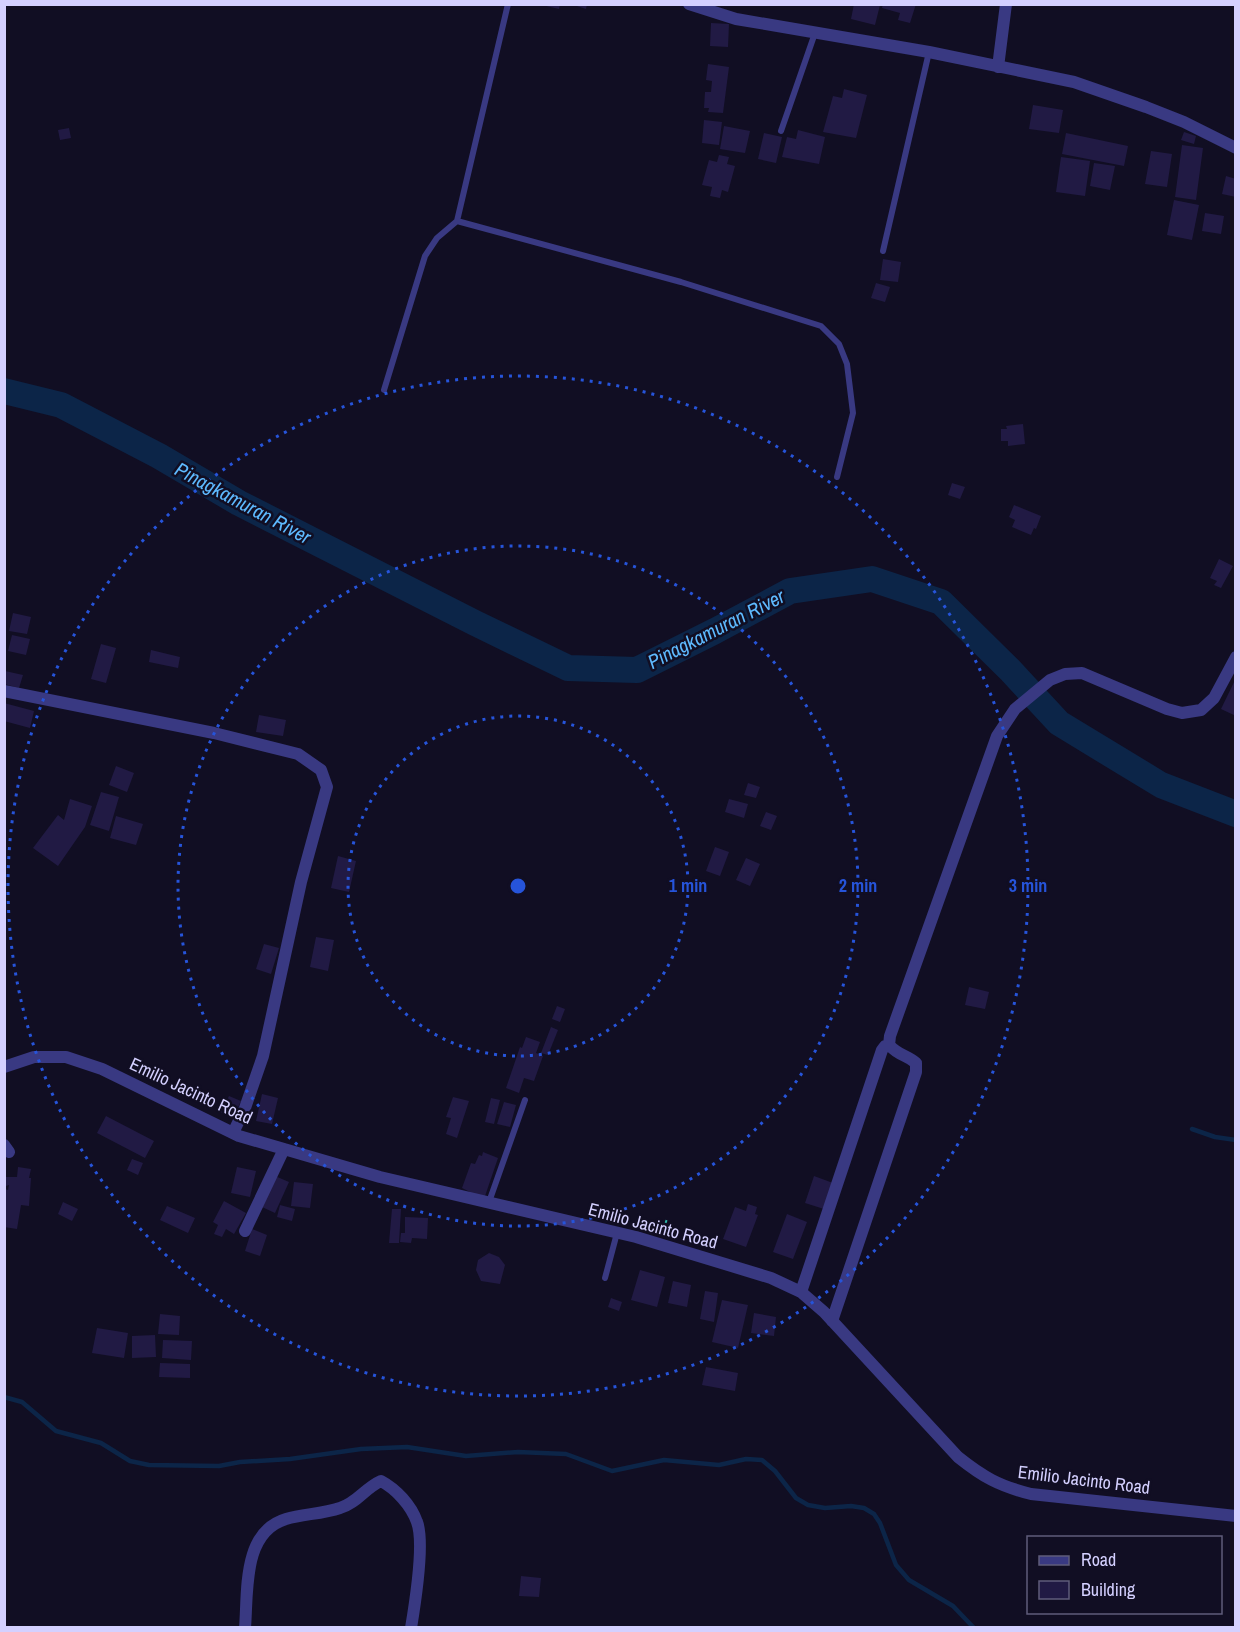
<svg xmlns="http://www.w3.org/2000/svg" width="1240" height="1632" viewBox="0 0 1240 1632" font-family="'Archivo Narrow',sans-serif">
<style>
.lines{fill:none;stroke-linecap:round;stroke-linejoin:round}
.stream{stroke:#0c2548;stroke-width:4.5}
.river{stroke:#0c2548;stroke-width:26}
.building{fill:#211a44}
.path{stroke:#2eb5a8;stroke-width:2;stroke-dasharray:3 4.5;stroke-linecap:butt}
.service{stroke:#393982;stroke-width:6}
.minor{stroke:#393982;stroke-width:12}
.ring{fill:none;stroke:#2654da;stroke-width:3;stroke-dasharray:3 6}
.labels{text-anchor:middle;stroke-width:5;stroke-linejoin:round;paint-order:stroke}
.street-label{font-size:18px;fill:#d4d0ff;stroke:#110e23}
.water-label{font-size:20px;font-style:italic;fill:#5ebaff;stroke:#110e23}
.centre{fill:#2654da;stroke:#110e23;stroke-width:3}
.ring-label{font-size:18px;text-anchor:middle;font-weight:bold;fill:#2654da;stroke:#110e23;stroke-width:5;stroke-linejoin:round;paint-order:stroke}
</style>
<rect width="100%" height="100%" fill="#110e23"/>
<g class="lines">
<path class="stream" d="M1192 1129 1215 1137 1236 1140
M4 1397 22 1402 56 1431 101 1443 130 1461 149 1465 219 1466 240 1462 290 1459 361 1449 407 1447 466 1456 518 1452 566 1454 612 1471 664 1460 719 1465 746 1459 762 1460 775 1471 796 1498 808 1505 825 1508 851 1506 864 1508 874 1514 880 1523 896 1565 909 1580 953 1606 974 1628"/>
<path class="river" d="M4 391 61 405 159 456 239 503 475 623 568 668 637 670 715 631 790 591 872 579 941 602 1010 670 1059 723 1161 785 1236 814"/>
</g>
<path class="building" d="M538 4H560L559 9Z
M571 4H587L586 9Z
M854 4 880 5 875 25 851 19Z
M883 4H916L910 23 898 20 900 13 882 8Z
M711 23 729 24 728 47 710 46Z
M708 64 729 67 723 113 708 112 709 108H704L705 92H711L712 81 706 80Z
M844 89 867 95 856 138 823 132 833 96 842 98Z
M1033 105 1063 110 1059 133 1029 129Z
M704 120 722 122 719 145 702 143Z
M724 126 750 131 745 153 720 149Z
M69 128 71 138 60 140 58 130Z
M798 130 825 137 819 164 782 157 787 137 796 139Z
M1184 132 1196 136 1194 144 1181 140Z
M764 133 782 137 776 163 758 159Z
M1066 133 1128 146 1124 166 1062 154Z
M1182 145 1203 148 1196 200 1175 197Z
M1151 151 1172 154 1167 187 1145 184Z
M719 155 729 157 727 164 735 166 728 192 722 190 720 198 710 196 712 187 702 185 709 160 717 162Z
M1061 157 1090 161 1085 196 1056 192Z
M1094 163 1115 166 1110 190 1090 186Z
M1226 176 1236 179V197L1222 194Z
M1174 200 1199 205 1192 240 1167 235Z
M1205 213 1224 216 1221 234 1202 231Z
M883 259 901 262 898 282 880 280Z
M876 283 890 287 885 302 871 298Z
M1023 424 1025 444 1008 446V441H1001V429H1007L1006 426Z
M952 483 965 487 960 499 948 495Z
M1014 505 1041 516 1036 529 1034 528 1031 535 1012 527 1015 520 1009 517Z
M1219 559 1233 566 1221 588 1214 585 1217 581 1210 578Z
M13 613 31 617 27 634 9 631Z
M12 635 30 639 26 655 8 651Z
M101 644 116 648 106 683 91 679Z
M151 650 180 657 178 668 149 662Z
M5 671 23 675 19 688 4 684Z
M1236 678V716L1221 709Z
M4 703 34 711 30 728 4 721Z
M259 715 286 720 283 736 256 732Z
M116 766 134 773 127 792 109 785Z
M748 783 760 787 756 798 744 795Z
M101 792 119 797 109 831 90 825Z
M70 799 92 806 85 827 58 866 33 848 58 815 64 820Z
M729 799 748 804 744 818 725 812Z
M766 812 777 816 771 830 760 826Z
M116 816 143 824 136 845 110 838Z
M715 847 729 852 720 876 706 871Z
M338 856 356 861 349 892 331 888Z
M746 858 760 864 750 886 736 880Z
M316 937 334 940 328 971 310 967Z
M264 944 279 948 271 974 256 969Z
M969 987 989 992 985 1009 965 1005Z
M557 1006 565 1009 560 1022 552 1019Z
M551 1027 558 1030 548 1055 541 1053Z
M526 1037 540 1042 536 1053 543 1056 534 1081 524 1078 519 1093 506 1088 520 1047 522 1048Z
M262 1094 278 1098 272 1124 256 1121Z
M229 1096 241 1101 233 1118 218 1111 222 1103 225 1104Z
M453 1097 469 1101 457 1138 446 1134 451 1118 446 1117Z
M491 1098 500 1100 494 1124 485 1122Z
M504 1102 516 1105 510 1127 497 1124Z
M106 1116 154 1141 145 1158 97 1133Z
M483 1152 498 1158 484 1199 469 1193 470 1192 462 1188 471 1163 475 1164 479 1155 482 1156Z
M132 1159 143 1163 138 1175 127 1170Z
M18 1167 31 1169 29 1178H31L29 1206 21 1205 17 1229 4 1227V1192L5 1189 8 1190 9 1185 6 1186 5 1177H17Z
M237 1167 256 1171 250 1197 231 1193Z
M275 1176 289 1182 275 1213 262 1207Z
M814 1176 833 1183 824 1209 805 1203Z
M294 1182 313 1184 310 1208 291 1206Z
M224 1201 246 1213 234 1234 226 1229 222 1237 214 1234 218 1225 213 1222Z
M63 1202 78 1209 72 1221 58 1214Z
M748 1204 757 1207 755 1214 758 1215 746 1247 723 1239 735 1207 746 1211Z
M280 1205 295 1209 292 1221 277 1217Z
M167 1206 195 1218 188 1233 160 1220Z
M392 1209H401L399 1243H389Z
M787 1214 807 1222 793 1259 773 1252Z
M405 1217 428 1218 427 1239 412 1238 411 1243 400 1242 401 1233H405Z
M252 1229 267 1235 260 1256 245 1251Z
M489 1253 499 1257 505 1265 500 1284 481 1281 476 1270 478 1260Z
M640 1270 665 1277 657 1307 631 1300Z
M673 1281 691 1285 687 1307 668 1303Z
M705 1291 718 1293 714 1322 700 1319Z
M611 1298 622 1302 619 1311 608 1307Z
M722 1300 748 1305 738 1348 712 1342Z
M754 1313 776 1317 774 1336 751 1333Z
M160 1314 180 1316 179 1335 158 1334Z
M97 1328 128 1333 124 1358 92 1353Z
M155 1335 156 1357 132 1358V1336Z
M163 1340 192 1341 191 1360 162 1358Z
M160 1363 190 1364V1378L159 1377Z
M706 1367 738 1373 735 1391 702 1385Z
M521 1576 541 1578 539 1597 519 1596Z"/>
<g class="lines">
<path class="path" d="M663 1230 667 1219"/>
<path class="service" d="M508 4 457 221 681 282 821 326 839 344 847 364 853 413 837 477
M781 131 815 33
M883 251 929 52
M384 390 425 256 437 238 457 221
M489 1202 525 1100
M605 1278 617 1233"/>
<path class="minor" d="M689 4 736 19 929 52 1074 82 1146 107 1184 122 1236 148
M998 67 1006 4
M4 691 214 733 298 754 321 770 327 787 301 882 263 1056 245 1108 233 1133
M4 1067 34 1057H66L102 1069 239 1136 380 1177 636 1237 771 1278 801 1292 824 1312 958 1457C983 1477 999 1486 1031 1494L1236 1516
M4 1145 9 1152
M245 1231 284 1149
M801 1292 882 1050 885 1046 889 1045
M832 1321 916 1072V1063C907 1055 899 1056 889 1045L890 1036 997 736 1015 709 1050 680 1065 674 1082 673 1167 709 1182 713 1201 710 1214 698 1236 657
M245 1628C248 1592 242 1532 286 1519 303 1514 322 1514 340 1508 357 1503 365 1488 381 1481 396 1489 411 1505 417 1522 425 1543 415 1604 411 1628"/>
</g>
<g class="ring">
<circle cx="518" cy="886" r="170"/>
<circle cx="518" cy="886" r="340"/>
<circle cx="518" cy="886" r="510"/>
</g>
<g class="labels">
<g class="street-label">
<text transform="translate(191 1091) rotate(25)" y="6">Emilio Jacinto Road</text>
<text transform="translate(653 1226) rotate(15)" y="6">Emilio Jacinto Road</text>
<text transform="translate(1084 1480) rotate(7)" y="6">Emilio Jacinto Road</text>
</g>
<g class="water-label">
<text transform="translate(243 503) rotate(28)" y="7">Pinagkamuran River</text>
<text transform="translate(716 629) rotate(-27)" y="7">Pinagkamuran River</text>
</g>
</g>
<circle cx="518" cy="886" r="9" class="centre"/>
<g class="ring-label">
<text x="688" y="892">1 min</text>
<text x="858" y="892">2 min</text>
<text x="1028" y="892">3 min</text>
</g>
<rect width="1240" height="1632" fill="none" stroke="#d4d0ff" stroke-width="12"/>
<rect x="1027" y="1536" width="195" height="78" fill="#110e23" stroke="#5f5c7b" stroke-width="1.5"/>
<rect x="1039" y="1556" width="30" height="9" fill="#393982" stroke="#5f5c7b" stroke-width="1.5"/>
<text x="1081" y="1566" font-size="18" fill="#d4d0ff">Road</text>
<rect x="1039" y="1581" width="30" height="18" fill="#211a44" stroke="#5f5c7b" stroke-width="1.5"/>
<text x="1081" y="1596" font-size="18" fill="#d4d0ff">Building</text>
</svg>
